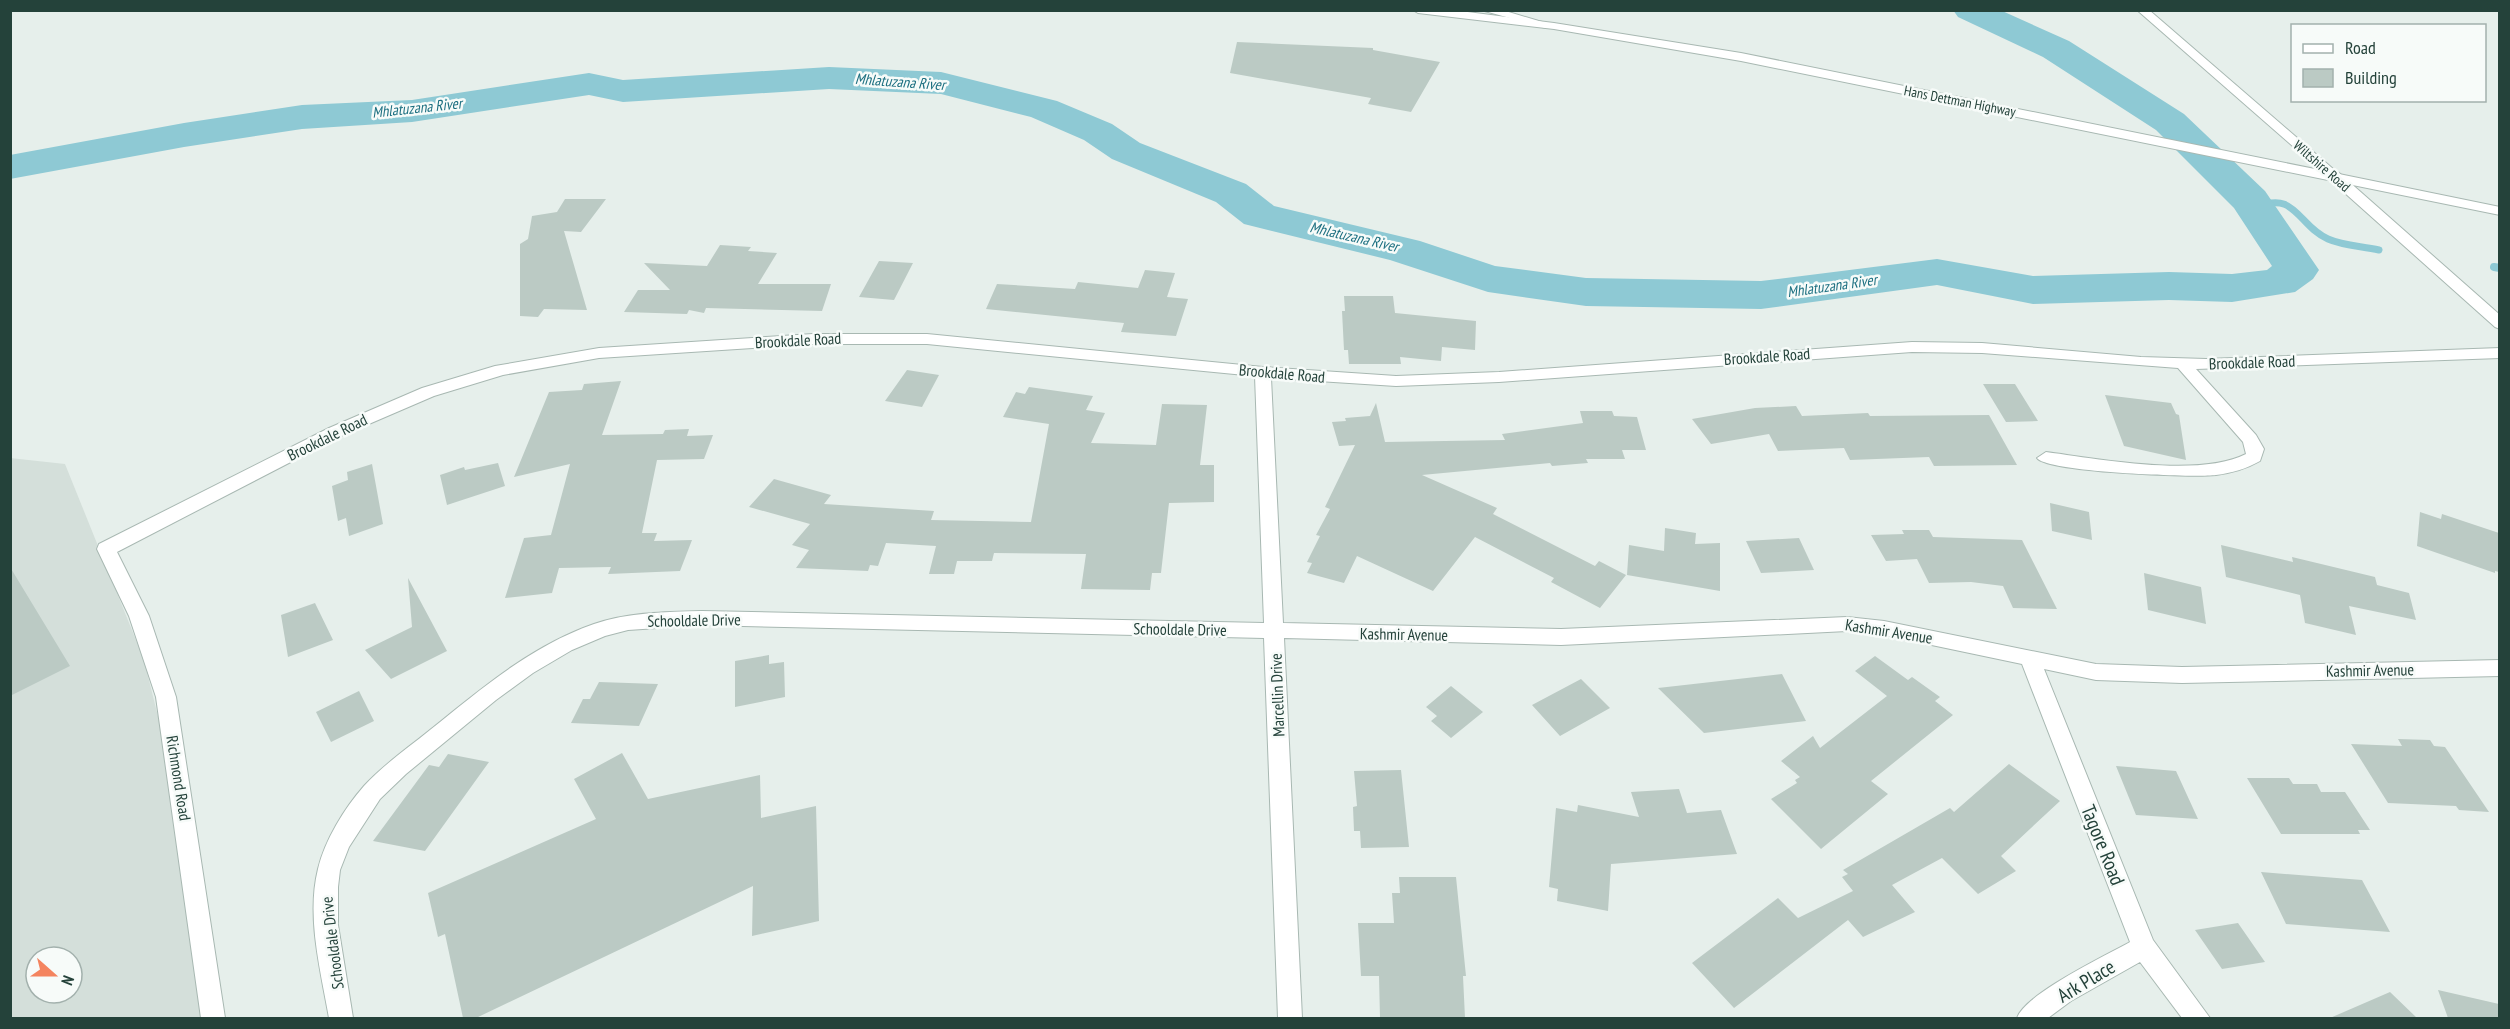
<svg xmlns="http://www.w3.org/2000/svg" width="2510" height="1029" viewBox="0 0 2510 1029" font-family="'PT Sans Narrow',sans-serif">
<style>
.built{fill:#d4dfda;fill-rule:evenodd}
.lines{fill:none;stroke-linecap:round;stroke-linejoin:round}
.stream-far1{stroke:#8ec9d4;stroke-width:7}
.stream{stroke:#8ec9d4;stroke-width:8}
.river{fill:#8ec9d4;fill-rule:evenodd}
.building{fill:#bbcac4}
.minor-casing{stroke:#a8b8b2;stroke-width:2}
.tertiary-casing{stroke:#a8b8b2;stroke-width:2}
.minor{fill:#fff;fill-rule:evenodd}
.tertiary{fill:#fff;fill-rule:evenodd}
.labels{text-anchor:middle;stroke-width:5;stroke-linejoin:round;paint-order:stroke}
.far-street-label{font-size:14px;fill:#24423a;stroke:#f7fbf9}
.far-water-label{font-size:15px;font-style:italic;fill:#1c6f80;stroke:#f7fbf9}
.street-label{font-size:16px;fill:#24423a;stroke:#f7fbf9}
.near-street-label{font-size:20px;fill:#24423a;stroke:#f7fbf9}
</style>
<rect width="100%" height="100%" fill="#e6efeb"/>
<path class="built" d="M10 458 65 464 144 660 171 769 208 1018H11ZM36 957H72V993H36Z"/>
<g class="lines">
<path class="stream-far1" d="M2256 208C2295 189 2298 226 2328 239 2344 246 2362 246 2379 250"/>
<path class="stream" d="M2494 267 2500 268"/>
<path class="river" d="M1953 10H2000L2069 41 2184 114 2265 191 2319 270 2313 279 2295 292 2232 302 2169 300 2033 304 1937 285 1761 309 1586 306 1488 292 1390 260 1244 224 1216 202 1112 159 1084 140 1031 117 941 94 829 89 623 102 589 95 412 122 302 129 184 147 10 179V155L184 123 302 105 412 100 589 73 623 80 829 67 941 72 1057 101 1112 124 1140 143 1246 184 1274 206 1420 241 1495 266 1586 278 1761 281 1937 259 2033 276 2169 272 2232 274 2267 270 2272 266 2234 208 2156 130 2043 57 1958 17Z"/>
</g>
<path class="building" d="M1237 42 1373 48V50L1440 62 1411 112 1368 104 1371 98 1230 73Z
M565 199H606L581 232 564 231 587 310 544 309 538 317 520 316V244L528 239 532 216 557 212Z
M720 245 751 247 748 251 777 253 758 284H831L822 311 706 308 704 313 689 310 687 314 624 312 638 290H670L644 263 707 266Z
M879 261 913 263 894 300 859 297Z
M1145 270 1175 273 1167 297 1188 299 1176 336 1121 332 1124 323 986 309 997 284 1075 289 1078 282 1138 288Z
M1344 296H1393L1395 313 1476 321 1475 350 1442 347 1441 361 1400 357 1401 364H1349L1348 350H1344L1342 311H1345Z
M907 370 939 375 922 407 885 401Z
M621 381 602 435 663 434 665 430 689 429 687 436 713 435 704 459 657 460 642 533H657L654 541 692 540 680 571 608 574 611 567 559 568 552 593 505 598 524 538 551 535 570 464 514 477 549 392 582 390 584 384Z
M1983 384H2015L2038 421 2006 422Z
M1029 387 1093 396 1086 410 1105 413 1091 443 1156 445 1162 404 1207 405 1200 465H1214V502L1169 503 1161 573H1152L1150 590 1081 589 1086 554 994 553 992 561H957L954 574H929L936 546 886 543 878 566 870 565 868 571 796 568 809 550 792 545 810 524 749 507 774 479 831 495 824 504 934 511 931 520 1031 522 1049 424 1003 417 1016 392 1025 394Z
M2105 395 2171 403 2176 414 2179 415 2186 460 2124 446Z
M1376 403 1385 442 1505 440 1502 434 1583 423 1580 411H1612L1614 416 1637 417 1646 450H1622L1625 459H1586L1588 463 1552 466 1550 463 1422 475 1497 508 1493 514 1595 566 1599 561 1626 575 1600 608 1551 582 1554 578 1475 537 1433 591 1357 556 1344 583 1307 573 1312 563 1307 562 1320 536 1316 535 1330 509 1325 507 1355 445 1339 446 1332 422 1346 421 1345 418 1370 416Z
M1796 406 1802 416 1868 413 1870 416 1989 415 2017 465 1934 466 1929 457 1850 460 1844 448 1778 451 1769 434 1711 444 1692 419 1755 408Z
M498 463 505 486 447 505 440 475 464 467 465 470Z
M372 464 383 524 349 536 346 518 338 521 332 486 348 480 347 472Z
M2050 503 2089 512 2092 540 2052 531Z
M2420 512 2441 519 2442 514 2499 533V572L2495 571V573L2417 546Z
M1665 528 1696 533 1695 544 1720 543V591L1627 575 1629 545 1664 551Z
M1902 530H1929L1933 537 2022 540 2057 609 2013 608 2003 586 1971 582 1929 583 1917 559 1886 561 1871 535 1904 534Z
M1799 538 1814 570 1761 573 1746 541Z
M2221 545 2293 562 2292 557 2375 577 2377 585 2409 593 2416 620 2349 606 2356 635 2305 623 2300 595 2226 577Z
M10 567 70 666 10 696Z
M2144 573 2201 587 2206 624 2148 610Z
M408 578 447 651 391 679 365 650 412 627Z
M315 603 333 640 288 657 281 615Z
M769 655V664L784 662 785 697 735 707V661Z
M1875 656 1908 680 1912 677 1940 697 1935 701 1953 715 1871 781 1888 794 1821 849 1771 799 1797 783 1795 780 1800 777 1781 761 1813 736 1820 748 1887 696 1855 671Z
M1782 674 1806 721 1704 733 1658 688Z
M1581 679 1610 708 1560 736 1532 705Z
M599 682 658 684 639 726 571 723 583 699H590Z
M1451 686 1483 712 1451 738 1431 721 1437 716 1426 707Z
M359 691 374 721 331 742 316 712Z
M2398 739 2430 740 2434 746 2445 747 2489 812 2459 810 2456 806 2388 803 2351 744 2402 746Z
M622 753 648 799 760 775 761 818 816 806 819 921 752 936 753 886 476 1018H463L445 934 438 937 428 893 596 819 574 779Z
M448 754 489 762 425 851 373 841 429 765 439 767Z
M2009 764 2060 801 2001 856 2016 871 1978 894 1942 858 1892 885 1915 912 1863 937 1848 920 1734 1008 1692 963 1778 898 1798 918 1853 891 1842 877 1848 874 1843 870 1950 808 1954 812Z
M2116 766 2176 771 2198 819 2136 815Z
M1401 770 1409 847 1361 848 1360 831H1354L1353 807 1357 806 1354 771Z
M2247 778H2289L2293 784H2317L2321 792H2345L2370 830H2358L2360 834H2281Z
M1679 789 1687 813 1721 810 1737 854 1611 864 1608 911 1557 901 1558 889 1549 887 1556 808 1577 812 1578 805 1639 817 1631 792Z
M2261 872 2362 880 2390 932 2286 924Z
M1399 877H1456L1466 976H1463L1465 1018H1380L1379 976H1361L1358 923H1394L1392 893H1400Z
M2238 923 2265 962 2222 969 2195 930Z
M2438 990 2499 1004V1018H2448Z
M2390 992 2417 1018H2330Z"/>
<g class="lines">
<g class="minor-casing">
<path id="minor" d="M1481 10H1502L1552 25 1546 28Z
M2333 171 2338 172 2500 315V329L2495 327 2328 178 2326 175Z
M813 334H927L1263 367 1396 376 1499 372 1912 342 1982 343 2141 357 2206 359 2500 348V358L2196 369 2256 435 2264 449 2260 461C2246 469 2232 473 2216 475 2193 478 2046 472 2037 458L2046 452C2099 459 2199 478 2246 454L2243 442 2178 368 1982 353 1912 352 1499 382 1396 386 1271 378 1283 623 1561 629 1847 617 1884 621 2096 664 2182 667 2500 660V676L2182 683 2096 680 2044 669 2153 940 2210 1018H2182L2140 962 2071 1001 2048 1018H2017C2025 994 2105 956 2130 942L2022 664 1884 635 1847 631 1561 645 1284 638 1302 1018H1278L1264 638 702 625 628 630 605 636 572 650 533 673 496 700 406 774 380 799 349 847 340 870 338 887V925L353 1018H329C321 972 306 917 318 869 325 840 344 809 364 786 383 765 408 748 430 730 481 689 531 646 594 624 629 612 665 612 702 611L1264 623 1255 376 927 344H813L599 358 503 375 434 396 341 436 117 552 149 616 176 697 225 1018H201L156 697 129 616 97 549 99 544 329 428 422 388 495 366 599 348Z"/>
</g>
<g class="tertiary-casing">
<path id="tertiary" d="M1413 10H1452L1554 23 1741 53 2320 170 2137 10H2149L2339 174 2500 207V215L1741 61 1554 29 1418 13Z"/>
</g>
<use href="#minor" class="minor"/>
<use href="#tertiary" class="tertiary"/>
</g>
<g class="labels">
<g class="far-street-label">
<text transform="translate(1960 101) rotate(11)" y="5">Hans Dettman Highway</text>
<text transform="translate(2322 166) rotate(41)" y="5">Wiltshire Road</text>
</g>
<g class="far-water-label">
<text transform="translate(900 82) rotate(4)" y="5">Mhlatuzana River</text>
<text transform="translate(417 108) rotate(-6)" y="5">Mhlatuzana River</text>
<text transform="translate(1354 237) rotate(13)" y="5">Mhlatuzana River</text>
<text transform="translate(1832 286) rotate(-8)" y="5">Mhlatuzana River</text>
</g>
<g class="street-label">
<text transform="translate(798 340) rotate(-3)" y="6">Brookdale Road</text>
<text transform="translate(1767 356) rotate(-4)" y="6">Brookdale Road</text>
<text transform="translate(2252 362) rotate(-2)" y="6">Brookdale Road</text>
<text transform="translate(1282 373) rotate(5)" y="6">Brookdale Road</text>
<text transform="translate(327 437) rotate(-26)" y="6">Brookdale Road</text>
<text transform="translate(694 620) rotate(-1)" y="6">Schooldale Drive</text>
<text transform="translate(1180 629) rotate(1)" y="6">Schooldale Drive</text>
<text transform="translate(1889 631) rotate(9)" y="6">Kashmir Avenue</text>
<text transform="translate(1404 634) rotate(1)" y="6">Kashmir Avenue</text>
<text transform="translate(2370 670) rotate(-1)" y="6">Kashmir Avenue</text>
<text transform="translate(1277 695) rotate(-92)" y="6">Marcellin Drive</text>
<text transform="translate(179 778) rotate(81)" y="6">Richmond Road</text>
<text transform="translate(332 943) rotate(-97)" y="6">Schooldale Drive</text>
</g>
<g class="near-street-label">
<text transform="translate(2103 845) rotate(68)" y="7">Tagore Road</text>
<text transform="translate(2086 981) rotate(-31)" y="7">Ark Place</text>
</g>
</g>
<rect width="2510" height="1029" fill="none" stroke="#24423a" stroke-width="24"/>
<rect x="2291" y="24" width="195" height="78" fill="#f7fbf9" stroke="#a3b1ad" stroke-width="1.5"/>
<rect x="2303" y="44" width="30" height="9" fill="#ffffff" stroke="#a3b1ad" stroke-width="1.5"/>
<text x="2345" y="54" font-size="18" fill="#24423a">Road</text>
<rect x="2303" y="69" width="30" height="18" fill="#bbcac4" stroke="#a3b1ad" stroke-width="1.5"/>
<text x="2345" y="84" font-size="18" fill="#24423a">Building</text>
<g transform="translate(54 975) rotate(111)"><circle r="28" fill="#f7fbf9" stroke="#a3b1ad" stroke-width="1.5"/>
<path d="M0-4.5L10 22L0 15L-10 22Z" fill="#f4845f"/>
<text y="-9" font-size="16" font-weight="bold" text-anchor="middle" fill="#24423a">N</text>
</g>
</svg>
